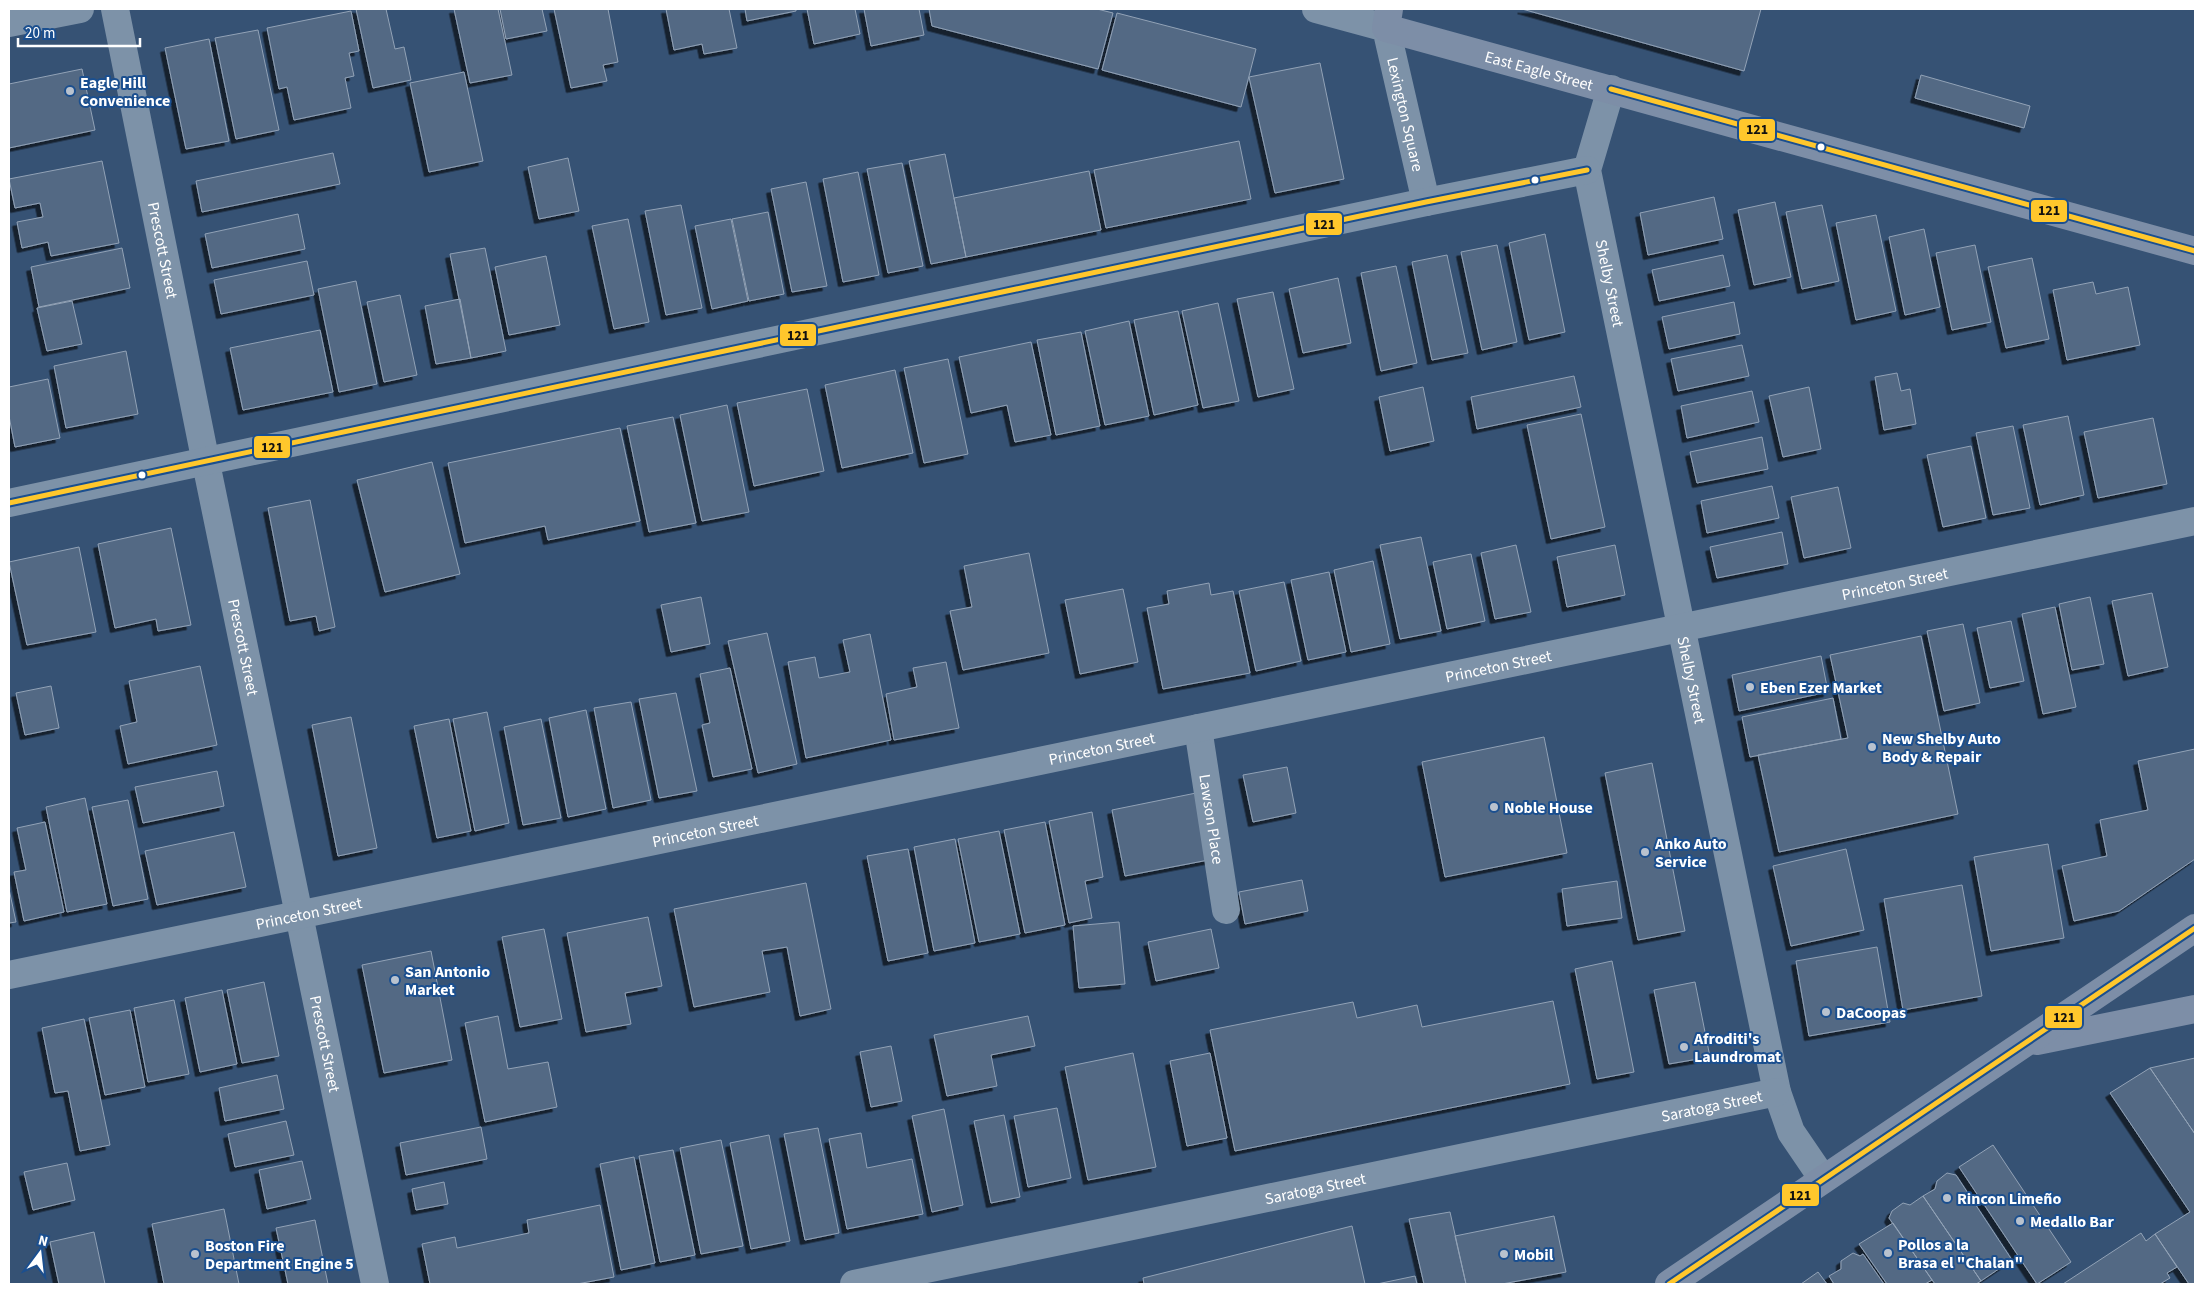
<svg xmlns="http://www.w3.org/2000/svg" width="2204" height="1293" viewBox="0 0 2204 1293" font-family="'Source Sans 3',sans-serif">
<style>
.building{fill:#526984;stroke:#92a2b6;filter:url(#shadow)}
.lines{fill:none;stroke-linecap:round;stroke-linejoin:round}
.minor{stroke:#7d92a8;stroke-width:28}
.major{stroke:#7d8ea7;stroke-width:28}
.bus-1-casing{stroke:#1b4f8f;stroke-width:9}
.bus-1{stroke:#ffc72c;stroke-width:5}
.poi-dot{fill:#b9c2ce;stroke:#1b4f8f;stroke-width:2}
.bus-dot{fill:#fff;stroke:#1b4f8f;stroke-width:2}
.labels{text-anchor:middle;stroke-width:4;stroke-linejoin:round;paint-order:stroke}
.street-label{font-size:16px;fill:#fff;stroke:#1b4f8f}
.poi-label{font-size:16px;font-weight:bold;fill:#fff;stroke:#1b4f8f;text-anchor:start}
.line-badge{stroke:#1b4f8f;stroke-width:2}
.pale-badge-label{font-size:14px;text-anchor:middle;font-weight:bold;fill:#111}
</style>
<defs>
<filter id="shadow"><feDropShadow dx="-4.5" dy="4.5" stdDeviation="0" flood-color="#0009"/></filter>
</defs>
<rect width="100%" height="100%" fill="#365274"/>
<path class="building" d="M356 9H386L395 49 404 47 411 80 373 88Z
M454 9H498L512 75 470 83Z
M500 9H542L547 31 506 39Z
M554 9H608L618 62 603 65 607 81 571 88Z
M666 9H729L737 48 704 54 702 44 674 50Z
M745 9H796V11L747 21Z
M807 9H855L860 34 814 44Z
M864 9H919L924 35 871 46Z
M929 9H1097L1113 13 1098 69 932 26Z
M1522 9H1761L1744 71Z
M351 11 359 51 349 53 354 76 345 78 351 108 294 120 287 87 279 89 267 28Z
M1117 13 1256 49 1241 107 1102 70Z
M258 30 279 130 236 139 215 38Z
M209 39 229 141 186 149 165 48Z
M1320 63 1344 179 1275 193 1249 77Z
M82 69 95 130 9 148V84Z
M464 72 483 161 429 172 410 83Z
M1921 75 2030 106 2024 128 1915 98Z
M1239 141 1251 199 1106 228 1094 170Z
M333 153 340 184 202 212 196 181Z
M945 154 966 257 931 264 909 161Z
M568 158 579 211 539 219 528 167Z
M102 161 119 243 51 256 48 242 22 248 17 222 43 217 40 203 15 208 9 179Z
M902 163 923 266 888 273 867 169Z
M1089 171 1101 230 966 257 954 198Z
M858 172 879 275 843 282 823 179Z
M806 182 827 286 792 292 771 189Z
M1714 197 1723 239 1648 255 1640 213Z
M1775 202 1791 277 1754 285 1738 210Z
M681 205 702 308 666 315 645 211Z
M1822 205 1839 281 1802 289 1786 212Z
M768 212 784 294 749 301 732 219Z
M298 214 305 249 212 268 205 234Z
M1876 215 1896 311 1856 320 1836 223Z
M628 219 649 322 614 329 592 226Z
M731 219 748 301 712 309 695 226Z
M1924 229 1940 307 1905 315 1889 237Z
M1545 234 1565 332 1529 340 1509 243Z
M1497 245 1517 342 1482 350 1461 252Z
M1975 245 1991 322 1952 330 1936 253Z
M122 248 130 288 39 307 31 267Z
M485 248 506 351 471 358 450 254Z
M1447 255 1468 353 1432 360 1412 262Z
M1723 255 1730 286 1659 301 1652 270Z
M546 256 560 325 509 335 495 267Z
M2032 258 2049 339 2006 348 1988 267Z
M307 261 314 295 221 314 214 280Z
M1396 266 1417 363 1381 371 1361 273Z
M1338 278 1351 343 1303 353 1289 289Z
M356 281 377 384 339 392 318 289Z
M2093 282 2096 294 2128 287 2140 345 2067 360 2053 290Z
M1273 292 1294 389 1258 397 1237 299Z
M400 295 417 375 384 382 367 302Z
M460 299 471 358 436 364 425 306Z
M72 301 82 344 47 351 37 308Z
M1734 302 1740 334 1669 349 1662 317Z
M1218 303 1239 401 1203 408 1182 311Z
M1178 311 1198 405 1154 415 1134 320Z
M1129 321 1149 416 1105 425 1085 331Z
M320 330 333 392 243 410 230 348Z
M1081 332 1100 426 1056 435 1037 340Z
M1031 342 1051 435 1015 442 1007 405 971 413 959 357Z
M1742 345 1749 376 1678 391 1671 359Z
M126 351 138 414 66 428 54 366Z
M948 359 968 454 924 463 904 368Z
M895 370 913 453 842 468 825 385Z
M1897 373 1901 391 1910 389 1916 424 1884 430 1875 377Z
M1574 376 1581 407 1477 429 1471 397Z
M48 379 60 438 15 447 9 416V387Z
M1423 387 1434 441 1390 451 1379 397Z
M1809 387 1821 449 1783 457 1769 396Z
M807 389 824 471 754 486 737 403Z
M1752 391 1759 422 1687 438 1681 406Z
M727 405 749 512 702 521 680 415Z
M1581 414 1605 527 1551 539 1527 425Z
M2068 416 2084 495 2040 505 2023 425Z
M673 417 696 523 649 532 627 426Z
M2153 418 2167 484 2098 498 2084 432Z
M2013 426 2030 508 1993 515 1976 433Z
M620 428 640 521 548 540 545 526 465 543 448 463Z
M1762 437 1768 469 1697 483 1690 452Z
M1971 446 1986 518 1943 527 1927 455Z
M432 462 460 574 385 592 357 480Z
M1772 486 1779 518 1707 533 1701 501Z
M1838 487 1851 548 1804 558 1791 497Z
M310 500 335 627 319 631 316 616 290 621 268 508Z
M171 528 191 625 158 631 156 619 115 628 98 544Z
M1782 532 1788 564 1717 578 1710 547Z
M1421 537 1441 631 1400 639 1380 545Z
M1516 545 1531 612 1495 619 1481 553Z
M1615 545 1625 595 1567 607 1557 557Z
M79 547 96 632 27 645 9 562Z
M1029 553 1049 653 963 670 950 611 972 607 964 566Z
M1471 554 1485 621 1447 629 1433 562Z
M1373 561 1390 644 1351 652 1334 570Z
M1329 572 1346 652 1308 660 1291 580Z
M1284 582 1301 661 1256 671 1239 591Z
M1209 583 1211 595 1233 591 1250 673 1163 689 1147 608 1169 604 1167 591Z
M1123 589 1138 662 1080 674 1065 600Z
M2152 593 2168 667 2128 676 2112 601Z
M701 597 710 644 671 652 661 605Z
M2090 597 2104 664 2072 670 2059 604Z
M2055 607 2076 707 2043 714 2022 614Z
M2011 621 2024 681 1990 688 1977 628Z
M1963 624 1980 703 1944 711 1927 631Z
M767 633 797 764 758 773 728 641Z
M870 634 891 740 806 758 788 662 815 657 819 678 850 672 843 640Z
M1921 636 1958 814 1779 852 1758 755 1848 738 1830 655Z
M1821 656 1828 692 1739 711 1732 675Z
M946 662 959 728 894 740 886 694 917 687 913 668Z
M200 666 217 745 128 764 120 726 137 722 129 681Z
M730 668 752 769 713 777 702 725 710 723 700 674Z
M51 686 59 728 25 735 16 693Z
M676 693 697 791 659 798 639 699Z
M1833 698 1841 739 1750 757 1742 717Z
M631 702 651 800 613 808 594 708Z
M586 710 606 809 568 817 549 718Z
M487 712 509 823 475 831 453 719Z
M351 717 377 848 338 856 312 725Z
M449 719 471 831 437 838 414 726Z
M541 719 561 818 523 825 504 727Z
M1544 737 1567 853 1445 877 1422 762Z
M2195 749V859L2119 911 2074 921 2062 866 2107 856 2100 820 2148 810 2138 761Z
M1652 763 1685 931 1638 940 1605 773Z
M1287 767 1296 813 1253 822 1243 775Z
M217 771 224 806 143 823 135 787Z
M1206 791 1219 858 1125 876 1112 810Z
M85 798 107 904 67 912 46 807Z
M128 800 148 899 113 906 92 807Z
M1092 812 1103 877 1085 881 1092 918 1069 923 1049 821Z
M45 822 64 912 24 921 14 872 26 870 17 828Z
M1045 822 1065 925 1025 933 1004 830Z
M999 831 1020 934 979 942 958 839Z
M234 832 246 887 157 905 145 851Z
M955 839 975 943 934 951 914 847Z
M2048 844 2064 938 1991 951 1974 857Z
M908 849 928 953 888 961 867 856Z
M1846 849 1864 930 1791 946 1773 866Z
M1302 880 1308 911 1245 924 1239 892Z
M1617 881 1622 918 1567 926 1562 889Z
M806 883 831 1009 800 1016 787 947 762 951 770 992 694 1007 674 909Z
M1962 885 1982 996 1903 1010 1884 899Z
M9 889 16 922 9 923Z
M648 917 662 986 625 993 631 1024 586 1032 567 933Z
M1119 922 1125 984 1079 988 1073 926Z
M544 929 562 1019 520 1027 502 937Z
M1211 929 1219 968 1156 981 1148 942Z
M1877 947 1890 1022 1809 1036 1796 961Z
M431 951 452 1060 384 1073 362 965Z
M1612 961 1634 1072 1597 1079 1575 969Z
M264 982 279 1056 242 1063 227 990Z
M1695 982 1710 1057 1669 1064 1654 990Z
M222 990 237 1064 200 1072 185 998Z
M174 1000 189 1074 148 1082 134 1008Z
M1553 1001 1570 1084 1235 1151 1210 1030 1353 1002 1357 1018 1417 1005 1422 1027Z
M130 1010 145 1087 105 1095 89 1018Z
M498 1016 508 1069 548 1062 557 1107 485 1122 465 1023Z
M1028 1016 1035 1046 991 1055 997 1086 947 1096 934 1035Z
M84 1019 110 1145 80 1151 68 1091 55 1093 42 1028Z
M891 1046 902 1101 871 1107 860 1052Z
M1133 1053 1156 1167 1088 1180 1065 1067Z
M1210 1053 1227 1138 1187 1146 1170 1061Z
M2195 1058V1134L2150 1068Z
M2150 1068 2195 1134V1284H2189L2155 1234 2190 1212 2110 1093Z
M277 1075 284 1109 225 1121 219 1088Z
M1057 1108 1071 1178 1028 1187 1014 1116Z
M944 1109 963 1205 932 1212 912 1116Z
M1004 1115 1020 1197 991 1203 974 1121Z
M286 1121 294 1155 235 1167 228 1134Z
M481 1127 487 1159 406 1175 400 1143Z
M818 1128 839 1233 805 1240 784 1134Z
M861 1133 867 1168 912 1159 923 1214 847 1229 829 1139Z
M769 1135 790 1241 751 1249 730 1143Z
M721 1140 743 1246 701 1254 680 1148Z
M1993 1145 2071 1262 2037 1284 1959 1167Z
M673 1150 695 1255 660 1262 639 1156Z
M634 1157 655 1263 621 1270 600 1164Z
M302 1161 311 1199 267 1209 259 1170Z
M67 1163 75 1200 33 1210 24 1172Z
M1947 1173 1956 1175 2012 1260 1981 1281 1923 1196 1935 1189 1937 1181Z
M444 1182 448 1204 416 1210 412 1189Z
M1923 1196 1981 1281 1976 1284H1935L1889 1218 1892 1211 1903 1203 1910 1205Z
M600 1205 614 1277 577 1284H430L422 1244 455 1237 457 1248 529 1233 527 1220Z
M224 1209 239 1284H164L152 1224Z
M1450 1212 1466 1284H1424L1409 1219Z
M1554 1216 1566 1272 1502 1284H1466L1455 1236Z
M315 1220 328 1284H288L276 1228Z
M1893 1223 1932 1280 1925 1284H1887L1859 1244Z
M1352 1226 1365 1284H1144L1143 1278Z
M94 1232 105 1284H59L50 1242Z
M2141 1233 2146 1241 2155 1234 2177 1267 2167 1273 2170 1278 2160 1284H2063Z
M1853 1253 1860 1256 1863 1254 1884 1284H1834L1829 1276 1841 1269V1261Z
M1818 1272 1827 1284H1801Z
M1415 1276 1417 1284H1377Z"/>
<g class="lines">
<g class="minor">
<path id="s1" d="M115 9 206 463 375 1284"/>
<path id="s2" d="M1316 9 1386 28 1426 202"/>
<path d="M9 23 80 9"/>
<path id="s3" d="M1611 89 1587 170 1777 1092 1791 1132 1823 1179"/>
<path d="M9 503 1426 202 1587 170"/>
<path id="s4" d="M1198 728 1226 910"/>
<path id="s5" d="M9 975 2195 521"/>
<path id="s6" d="M854 1284 1777 1092"/>
</g>
<g class="major">
<path id="s7" d="M1389 9 1386 28 2195 251"/>
<path d="M2037 1041 2195 1009"/>
<path d="M1669 1284 2195 928"/>
</g>
<g class="bus-1-casing">
<path id="bus-1" d="M1611 89 2195 251
M9 503 1426 202 1587 170
M1669 1284 2195 928"/>
</g>
<use href="#bus-1" class="bus-1"/>
</g>
<g class="poi-dot">
<circle cx="70" cy="91" r="5"/>
<circle cx="1750" cy="687" r="5"/>
<circle cx="1872" cy="747" r="5"/>
<circle cx="1494" cy="807" r="5"/>
<circle cx="1645" cy="852" r="5"/>
<circle cx="395" cy="980" r="5"/>
<circle cx="1826" cy="1012" r="5"/>
<circle cx="1684" cy="1047" r="5"/>
<circle cx="1947" cy="1198" r="5"/>
<circle cx="2020" cy="1221" r="5"/>
<circle cx="1888" cy="1253" r="5"/>
<circle cx="195" cy="1254" r="5"/>
<circle cx="1504" cy="1254" r="5"/>
</g>
<g class="bus-dot">
<circle cx="1821" cy="147" r="4.5"/>
<circle cx="1535" cy="180" r="4.5"/>
<circle cx="142" cy="475" r="4.5"/>
</g>
<g class="labels">
<g class="street-label">
<text dy="6" stroke="none"><textPath href="#s7" startOffset="178">East Eagle Street</textPath></text>
<text dy="6" stroke="none"><textPath href="#s2" startOffset="161">Lexington Square</textPath></text>
<text dy="6" stroke="none"><textPath href="#s1" startOffset="246">Prescott Street</textPath></text>
<text dy="6" stroke="none"><textPath href="#s3" startOffset="200">Shelby Street</textPath></text>
<text dy="6" stroke="none"><textPath href="#s5" startOffset="1926">Princeton Street</textPath></text>
<text dy="6" stroke="none"><textPath href="#s1" startOffset="651">Prescott Street</textPath></text>
<text dy="6" stroke="none"><textPath href="#s5" startOffset="1521">Princeton Street</textPath></text>
<text dy="6" stroke="none"><textPath href="#s3" startOffset="605">Shelby Street</textPath></text>
<text dy="6" stroke="none"><textPath href="#s5" startOffset="1116">Princeton Street</textPath></text>
<text dy="6" stroke="none"><textPath href="#s4" startOffset="92">Lawson Place</textPath></text>
<text dy="6" stroke="none"><textPath href="#s5" startOffset="711">Princeton Street</textPath></text>
<text dy="6" stroke="none"><textPath href="#s5" startOffset="306">Princeton Street</textPath></text>
<text dy="6" stroke="none"><textPath href="#s1" startOffset="1056">Prescott Street</textPath></text>
<text dy="6" stroke="none"><textPath href="#s6" startOffset="876">Saratoga Street</textPath></text>
<text dy="6" stroke="none"><textPath href="#s6" startOffset="471">Saratoga Street</textPath></text>
</g>
<g class="poi-label">
<text x="80" y="88">Eagle Hill<tspan x="80" dy="18">Convenience</tspan></text>
<text x="1760" y="693">Eben Ezer Market</text>
<text x="1882" y="744">New Shelby Auto<tspan x="1882" dy="18">Body &amp; Repair</tspan></text>
<text x="1504" y="813">Noble House</text>
<text x="1655" y="849">Anko Auto<tspan x="1655" dy="18">Service</tspan></text>
<text x="405" y="977">San Antonio<tspan x="405" dy="18">Market</tspan></text>
<text x="1836" y="1018">DaCoopas</text>
<text x="1694" y="1044">Afroditi's<tspan x="1694" dy="18">Laundromat</tspan></text>
<text x="1957" y="1204">Rincon Limeño</text>
<text x="2030" y="1227">Medallo Bar</text>
<text x="1898" y="1250">Pollos a la<tspan x="1898" dy="18">Brasa el "Chalan"</tspan></text>
<text x="205" y="1251">Boston Fire<tspan x="205" dy="18">Department Engine 5</tspan></text>
<text x="1514" y="1260">Mobil</text>
</g>
</g>
<g class="line-badge">
<rect x="1738" y="118" width="38" height="24" rx="5" fill="#ffc72c"/>
<rect x="2030" y="199" width="38" height="24" rx="5" fill="#ffc72c"/>
<rect x="1305" y="212" width="38" height="24" rx="5" fill="#ffc72c"/>
<rect x="779" y="323" width="38" height="24" rx="5" fill="#ffc72c"/>
<rect x="253" y="435" width="38" height="24" rx="5" fill="#ffc72c"/>
<rect x="2044" y="1005" width="39" height="24" rx="5" fill="#ffc72c"/>
<rect x="1781" y="1183" width="39" height="24" rx="5" fill="#ffc72c"/>
</g>
<g class="pale-badge-label">
<text x="1757" y="134">121</text>
<text x="2049" y="215">121</text>
<text x="1324" y="229">121</text>
<text x="798" y="340">121</text>
<text x="272" y="452">121</text>
<text x="2064" y="1022">121</text>
<text x="1800" y="1200">121</text>
</g>
<rect width="2204" height="1293" fill="none" stroke="#ffffff" stroke-width="20"/>
<g transform="translate(40 1253) rotate(15)" stroke="#1b4f8f" stroke-width="4" paint-order="stroke">
<path d="M0-4L9 19L0 12L-9 19Z" fill="#ffffff"/>
<text y="-8" font-size="14" font-weight="bold" text-anchor="middle" fill="#ffffff">N</text>
</g>
<path d="M18 38v8h122v-8" fill="none" stroke="#ffffff" stroke-width="2.5"/>
<text x="25" y="38" font-size="15" fill="#ffffff" stroke="#1b4f8f" stroke-width="4" paint-order="stroke">20 m</text>
</svg>
